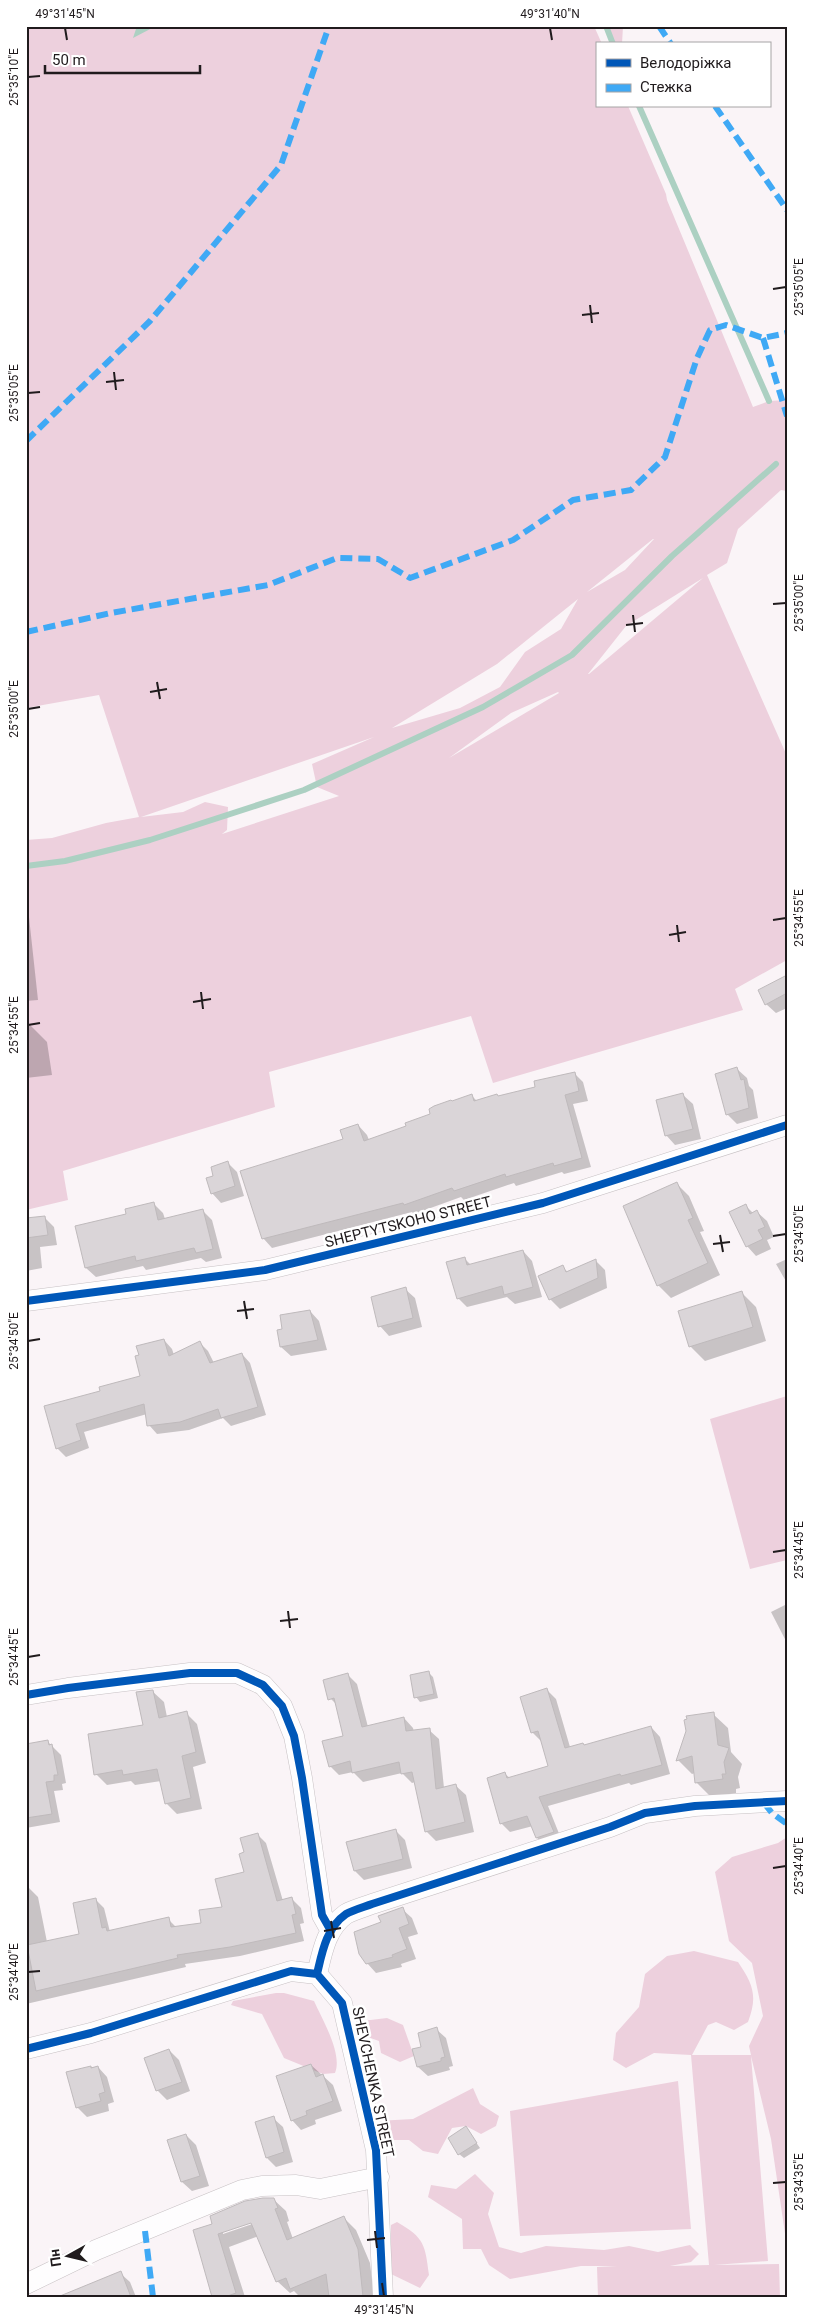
<svg xmlns="http://www.w3.org/2000/svg" width="813" height="2323" viewBox="0 0 813 2323" font-family="Roboto,sans-serif">
<style>
.green{fill:#edd0dd;fill-rule:evenodd}
.water{fill:#acd0c2}
.shadow{fill:#0003;fill-rule:evenodd}
.lines{fill:none;stroke-linecap:round;stroke-linejoin:round}
.stream{stroke:#acd0c2;stroke-width:6}
.building{fill:#dad5d8;stroke:#bfbabc}
.minor-casing{stroke:#c7c1c4;stroke-width:21}
.minor{stroke:#fefdfe;stroke-width:20}
.quiet{stroke:#3fa9f5;stroke-width:6;stroke-dasharray:12 6;stroke-linecap:butt}
.cycleway-casing{stroke:#fff;stroke-width:11}
.cycleway{stroke:#0057b8;stroke-width:8}
.ticks{fill:none;stroke:#201b1d;stroke-width:2}
.labels{text-anchor:middle;stroke-width:5;stroke-linejoin:round;paint-order:stroke}
.street-label{font-size:15px;fill:#201b1d;stroke:#fff}
.neatline{fill:none;stroke:#201b1d;stroke-width:2}
.ticks-label{font-size:12px;text-anchor:middle;fill:#201b1d}
</style>
<rect width="100%" height="100%" fill="#faf4f7"/>
<path class="green" d="M26 26H594L602 44H597V106H628L666 194 667 200 753 407 769 401 787 400V491L781 490 738 529 727 563 707 575 787 756V960L735 989 743 1010 493 1083 471 1016 269 1072 275 1107 63 1171 68 1200 26 1210V840L52 838 106 823 139 817 99 695 26 708ZM654 539 625 570 587 592 653 539ZM703 578 589 674H588L626 626ZM578 599 561 629 525 652 500 687 460 708 392 728 497 664ZM558 692 559 693 449 758 511 713ZM374 737 312 764 317 787 339 796 222 834 227 830 228 807 205 802 183 812 141 817Z
M604 26H623L622 44H614Z
M787 1396V1560L750 1569 710 1419Z
M787 1837V2247L771 2139 751 2056 768 2261 714 2265 779 2264 780 2297H598L597 2267 617 2266H581L510 2279 489 2265 481 2249H463L462 2219 428 2197 431 2185 456 2189 475 2174 494 2193 488 2214 499 2247 521 2253 546 2246 604 2250 629 2246 658 2252 690 2245 699 2254 691 2262 670 2266 709 2265 691 2055 654 2053 626 2068 613 2060 616 2033 639 2007 645 1974 667 1956 694 1951 738 1962C753 1984 758 1996 748 2022L734 2030 716 2022 708 2025 692 2055H751L749 2046 763 2016 752 1963 729 1941 715 1872 732 1857 778 1843Z
M276 1993H284L314 2001C322 2019 343 2054 335 2073L323 2074 284 2058 262 2014 231 2005 233 2001Z
M387 2018 403 2025 414 2056 400 2062 381 2053 379 2041 359 2034 354 2022Z
M678 2081 691 2229 520 2236 510 2111Z
M473 2088 480 2104 499 2116 496 2126 481 2134 466 2126 452 2128 438 2154 423 2151 409 2140H385L377 2121 413 2119Z
M397 2222C425 2238 425 2245 429 2275L420 2288 391 2274V2225Z"/>
<path class="water" d="M137 26H156L133 38Z"/>
<path class="shadow" d="M26 915 29 917 38 1000 26 1001Z
M787 976V1008L776 1013 766 1004Z
M26 1021 47 1042 52 1075 26 1078Z
M737 1069 747 1078 749 1086 753 1090 758 1118 737 1124 727 1114Z
M574 1073 583 1082 588 1101 573 1104 591 1167 564 1174 562 1172 516 1186 514 1183 464 1200 461 1197 414 1214 412 1212 272 1248 263 1238 358 1125 367 1135 369 1140 408 1127 452 1102 472 1096 477 1101 536 1088Z
M683 1095 693 1104 701 1139 675 1145 666 1135Z
M228 1163 237 1172 244 1196 221 1203 212 1193 215 1177Z
M677 1184 689 1196 704 1231 700 1232 720 1275 671 1298 658 1285Z
M154 1204 163 1213 165 1219 202 1210 212 1220 222 1258 206 1262 201 1258 146 1270 143 1266 96 1277 86 1268 76 1227 127 1215Z
M746 1206 753 1213 757 1212 767 1221 774 1237 767 1240 771 1249 756 1256 747 1246Z
M44 1217 54 1227 57 1245 40 1247 42 1268 26 1271V1220Z
M523 1251 532 1261 542 1297 515 1304 507 1297 467 1307 458 1298 464 1258 471 1265Z
M787 1259V1283L776 1264Z
M595 1260 605 1270 607 1288 560 1309 550 1299 562 1267 568 1272Z
M405 1289 415 1298 422 1327 389 1336 380 1326Z
M741 1292 756 1307 766 1341 705 1361 691 1347 680 1312Z
M310 1311 319 1321 327 1350 291 1356 281 1347 284 1330Z
M164 1340 172 1349 174 1355 200 1343 208 1351 214 1363 242 1354 250 1363 266 1415 231 1426 223 1418 189 1430 157 1434 149 1425 147 1414 84 1432 89 1448 66 1457 57 1448 45 1407 102 1392 142 1377Z
M787 1604V1643L771 1612Z
M428 1672 433 1677 438 1698 420 1702 416 1697Z
M348 1675 357 1684 368 1727 404 1718 413 1728 414 1732 429 1730 439 1739 444 1788 456 1786 466 1795 474 1832 436 1841 426 1831 415 1782 412 1783 402 1773 363 1782 353 1772 339 1775 330 1766 344 1737 337 1705 329 1697Z
M547 1690 556 1699 570 1747 585 1746 651 1727 660 1737 670 1774 631 1785 629 1783 548 1806 562 1841 547 1847 537 1838 533 1826 510 1832 501 1823 505 1774 510 1778 550 1767 541 1741 532 1732Z
M152 1691 164 1702 167 1717 186 1713 197 1724 206 1763 193 1767 202 1809 177 1814 166 1803 161 1781 135 1785 131 1781 107 1785 96 1774 144 1726Z
M713 1714 728 1728 731 1752 742 1764 738 1777 740 1788 736 1789V1793L711 1797 696 1782 695 1773 692 1774 678 1760Z
M48 1742 61 1755 66 1783 62 1784 63 1790 54 1791 60 1822 26 1828V1757Z
M395 1830 405 1840 412 1868 364 1880 355 1871 347 1843Z
M257 1834 266 1843 283 1901 292 1899 301 1908 304 1923 300 1924 304 1941 240 1956 185 1964 186 1967 26 2004V1889L29 1888 38 1897 47 1942 81 1935 95 1899 104 1908 110 1932 168 1919 177 1928 202 1924 223 1908 245 1873 246 1853Z
M402 1909 412 1918 418 1934 408 1937 416 1959 401 1964 402 1967 376 1973 367 1963Z
M436 2029 446 2038 453 2066 449 2067 450 2070 428 2076 418 2067 414 2050 423 2048Z
M169 2050 179 2060 190 2091 167 2100 158 2091 146 2059Z
M311 2065 333 2085 342 2111 315 2120 316 2124 301 2130 292 2120Z
M90 2067H98L107 2077 114 2102 108 2104 109 2111 87 2117 77 2107Z
M273 2118 283 2127 293 2162 276 2167 267 2158Z
M466 2128 480 2148 464 2158 459 2154Z
M186 2135 196 2145 209 2186 192 2191 182 2182 169 2141Z
M273 2199 286 2211 289 2221 287 2222 293 2239 344 2218 356 2230 370 2263 374 2297H300L294 2291 290 2293 277 2281 259 2236 229 2247 245 2297H214V2224ZM257 2219 258 2222 223 2234V2231Z
M120 2273 130 2282 136 2297H60Z"/>
<g class="lines">
<path class="stream" d="M606 26 613 44
M639 106 769 401
M26 866 65 861 150 840 304 790 483 707 572 655 672 556 776 464"/>
</g>
<path class="building" d="M787 975V993L765 1005 758 990Z
M737 1067 741 1080 744 1079 749 1108 726 1115 715 1074Z
M575 1072 579 1091 565 1095 582 1158 554 1166 553 1163 506 1177 505 1174 454 1191 452 1188 404 1205 403 1203 262 1239 240 1171 343 1139 340 1130 358 1124 364 1141 406 1126 405 1123 430 1114 429 1109 434 1106 451 1100 452 1101 472 1094 474 1101 497 1094 498 1096 535 1087 534 1081Z
M683 1093 693 1129 665 1136 656 1100Z
M228 1161 235 1186 211 1194 206 1178 213 1176 211 1167Z
M677 1182 693 1218 688 1220 708 1263 657 1286 623 1206Z
M154 1202 158 1220 203 1209 213 1249 196 1253 194 1248 136 1261 135 1256 85 1268 75 1226 126 1214 125 1209Z
M746 1204 750 1214 757 1210 765 1227 758 1230 763 1239 746 1247 729 1212Z
M45 1216 48 1235 26 1238V1218Z
M523 1250 533 1287 504 1295 502 1286 457 1299 446 1262 465 1257 467 1265Z
M596 1259 598 1278 549 1300 538 1276 563 1265 566 1272Z
M406 1287 413 1318 378 1327 371 1297Z
M742 1291 753 1327 689 1347 678 1311Z
M310 1310 318 1340 280 1347 277 1330 282 1329 280 1315Z
M164 1339 169 1356 200 1341 210 1363 242 1353 258 1407 221 1418 218 1409 180 1422 147 1426 144 1404 76 1424 81 1440 56 1449 44 1406 100 1391 99 1387 140 1376 135 1356 139 1355 136 1346Z
M429 1671 434 1694 414 1698 410 1675Z
M348 1673 362 1727 404 1717 406 1731 430 1728 436 1789 456 1784 465 1822 425 1832 412 1772 401 1774 399 1762 352 1773 350 1761 329 1767 322 1741 343 1736 334 1698 328 1700 323 1680Z
M547 1688 565 1748 583 1743 584 1745 651 1726 662 1765 621 1776 620 1774 539 1797 554 1832 536 1838 527 1816 500 1824 487 1778 505 1772 507 1778 548 1766 538 1731 531 1733 520 1697Z
M153 1690 159 1718 187 1711 196 1752 182 1756 191 1798 165 1804 157 1769 123 1775 122 1770 94 1775 88 1734 143 1725 136 1692Z
M714 1712 718 1745 729 1748 724 1762 726 1774H722L723 1779 695 1783 692 1756 676 1761 686 1731 684 1720 687 1719 686 1716Z
M48 1740 49 1745 52 1744 58 1775H54V1781L46 1782 52 1814 26 1818V1744Z
M396 1829 403 1859 354 1871 346 1842Z
M258 1833 277 1901 292 1897 296 1914 292 1915 296 1933 230 1947 177 1955 178 1958 36 1991 27 1945 79 1934 73 1903 96 1898 102 1928 106 1927 107 1931 169 1917 171 1927 201 1923 199 1910 222 1907 215 1879 244 1872 239 1854 244 1852 240 1838Z
M403 1907 409 1924 399 1928 407 1949 392 1955 393 1957 366 1964 359 1954 354 1932 381 1922 378 1916Z
M437 2027 445 2057 441 2058V2061L417 2067 412 2049 421 2047 418 2033Z
M169 2049 182 2082 156 2091 144 2058Z
M311 2064 316 2077 323 2074 333 2101 306 2111 307 2115 291 2121 276 2076Z
M91 2066V2068L98 2066 105 2092 99 2094 101 2101 76 2108 66 2072Z
M274 2116 284 2152 266 2158 255 2122Z
M466 2126 477 2143 458 2155 448 2138Z
M186 2134 200 2176 181 2182 167 2140Z
M263 2198H274L278 2208 275 2209 287 2240 344 2216 358 2249 363 2297H329L326 2274 290 2289 286 2278 276 2282 251 2223 218 2234 236 2293 225 2297H212L193 2230 212 2224 210 2216 245 2201Z
M121 2271 131 2297H60V2296Z"/>
<g class="lines">
<g class="minor-casing">
<path id="minor" d="M26 1301 265 1270 543 1203 787 1125
M26 1695 68 1688 190 1673H237L263 1685 282 1706 294 1736 302 1778 322 1915 331 1931
M317 1974C322 1953 326 1928 346 1914 353 1910 364 1907 372 1904L610 1827 645 1813 695 1806 787 1801
M26 2049 91 2033 291 1971 317 1974 342 2003 376 2150 383 2297
M26 2284 96 2250 242 2190 262 2186 296 2185 320 2189 379 2177"/>
</g>
<use href="#minor" class="minor"/>
<path class="quiet" d="M659 26 671 44
M715 106 787 210
M763 338 787 416
M26 441 150 321 281 165 329 26
M26 632 111 613 268 585 337 558 378 559 410 578 513 540 573 500 631 490 665 457 697 358 710 330 726 325 763 338 787 333
M764 1803 772 1813 787 1824
M145 2231 153 2297"/>
<g class="cycleway-casing">
<path id="cycleway" d="M26 1301 265 1270 543 1203 787 1125
M26 1695 68 1688 190 1673H237L263 1685 282 1706 294 1736 302 1778 322 1915 331 1931
M317 1974C322 1953 326 1928 346 1914 353 1910 364 1907 372 1904L610 1827 645 1813 695 1806 787 1801
M26 2049 91 2033 291 1971 317 1974 342 2003 376 2150 383 2297"/>
</g>
<use href="#cycleway" class="cycleway"/>
</g>
<path class="ticks" d="M65 28 67 40M550 28 552 40M28 77 40 76M773 289 786 287M590 305 592 323M582 315 599 313M114 372 116 390M106 382 124 380M28 393 40 392M773 604 786 603M633 615 635 632M626 625 643 623M157 682 160 699M150 692 167 689M28 709 40 707M773 920 786 918M677 925 679 942M669 935 686 932M201 992 203 1009M193 1002 211 999M28 1025 40 1023M720 1235 723 1252M773 1236 786 1234M713 1244 730 1242M244 1301 247 1319M237 1311 254 1309M28 1341 40 1339M773 1552 786 1550M288 1611 290 1628M280 1621 298 1619M28 1657 40 1655M773 1868 786 1866M331 1921 334 1938M324 1931 341 1928M28 1972 40 1971M773 2183 786 2182M375 2231 377 2248M367 2240 385 2238M382 2283 384 2296"/>
<g class="labels">
<g class="street-label">
<text transform="translate(408 1222) rotate(-14)" y="5">SHEPTYTSKOHO STREET</text>
<text transform="translate(373 2082) rotate(78)" y="5">SHEVCHENKA STREET</text>
</g>
</g>
<rect width="813" height="2323" fill="none" stroke="#ffffff" stroke-width="55"/>
<rect x="596" y="42" width="175" height="65" fill="#ffffff" stroke="#a6a4a5"/>
<rect x="606" y="59" width="25" height="8" fill="#0057b8" stroke="#a6a4a5"/>
<text x="640" y="68" font-size="15" fill="#201b1d">Велодоріжка</text>
<rect x="606" y="84" width="25" height="8" fill="#3fa9f5" stroke="#a6a4a5"/>
<text x="640" y="92" font-size="15" fill="#201b1d">Стежка</text>
<g transform="translate(68 2256) rotate(262)" stroke="#ffffff" stroke-width="4" paint-order="stroke">
<path d="M0-4L9 19L0 12L-9 19Z" fill="#201b1d"/>
<text y="-8" font-size="14" font-weight="bold" text-anchor="middle" fill="#201b1d">Пн</text>
</g>
<path d="M45 65v8h155v-8" fill="none" stroke="#201b1d" stroke-width="2.5"/>
<text x="52" y="65" font-size="15" fill="#201b1d" stroke="#ffffff" stroke-width="4" paint-order="stroke">50 m</text>
<rect x="28" y="28" width="758" height="2268" class="neatline"/>
<g class="ticks-label">
<text x="65" y="18">49°31'45"N</text>
<text x="550" y="18">49°31'40"N</text>
<text transform="translate(14 77) rotate(-90)" y="4">25°35'10"E</text>
<text transform="translate(799 287) rotate(-90)" y="4">25°35'05"E</text>
<text transform="translate(14 393) rotate(-90)" y="4">25°35'05"E</text>
<text transform="translate(799 603) rotate(-90)" y="4">25°35'00"E</text>
<text transform="translate(14 709) rotate(-90)" y="4">25°35'00"E</text>
<text transform="translate(799 918) rotate(-90)" y="4">25°34'55"E</text>
<text transform="translate(14 1025) rotate(-90)" y="4">25°34'55"E</text>
<text transform="translate(799 1234) rotate(-90)" y="4">25°34'50"E</text>
<text transform="translate(14 1341) rotate(-90)" y="4">25°34'50"E</text>
<text transform="translate(799 1550) rotate(-90)" y="4">25°34'45"E</text>
<text transform="translate(14 1657) rotate(-90)" y="4">25°34'45"E</text>
<text transform="translate(799 1866) rotate(-90)" y="4">25°34'40"E</text>
<text transform="translate(14 1972) rotate(-90)" y="4">25°34'40"E</text>
<text transform="translate(799 2182) rotate(-90)" y="4">25°34'35"E</text>
<text x="384" y="2314">49°31'45"N</text>
</g>
</svg>
